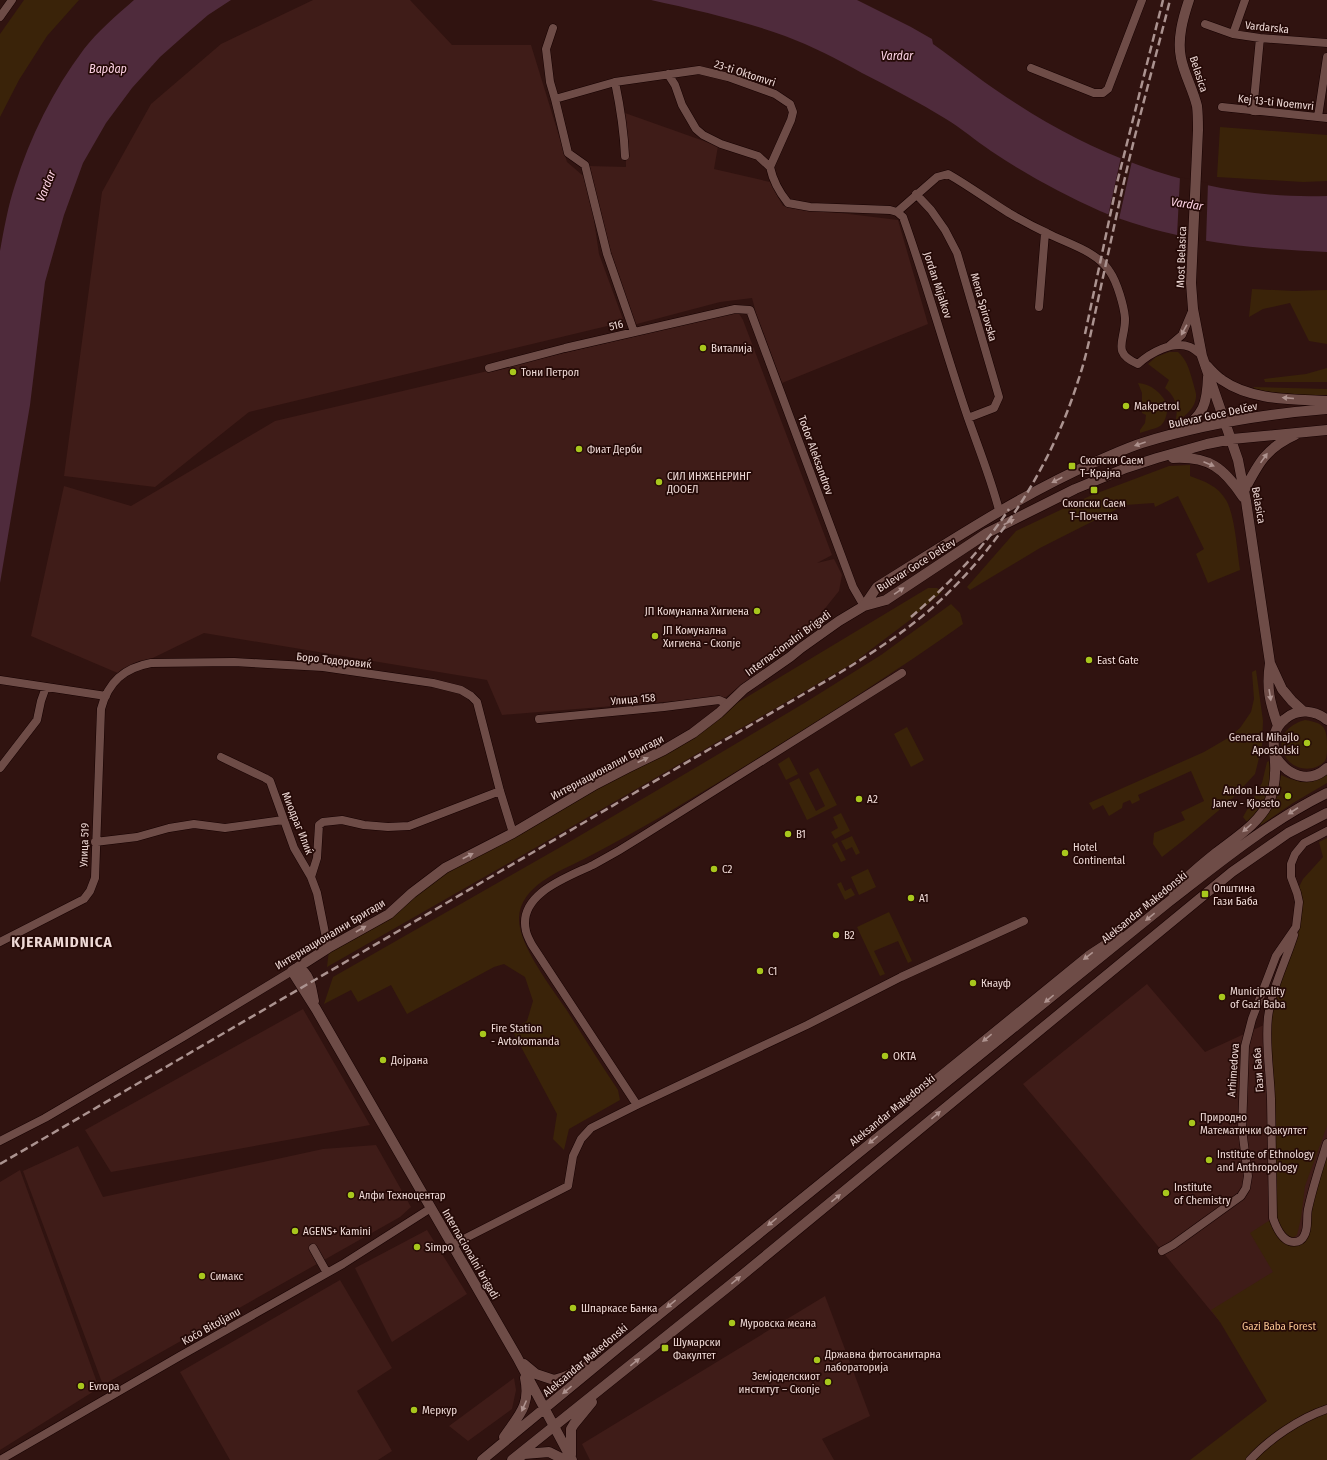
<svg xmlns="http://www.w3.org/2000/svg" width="1327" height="1460" viewBox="0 0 1327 1460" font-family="'Fira Sans Condensed',sans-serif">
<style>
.built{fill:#3f1c18}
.green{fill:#3a2309}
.water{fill:#4f2b3c}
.pier{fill:#301310}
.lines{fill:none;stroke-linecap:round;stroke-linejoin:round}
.minor-casing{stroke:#160101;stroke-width:9}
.tertiary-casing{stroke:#160101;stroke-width:11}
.minor{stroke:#6e4c47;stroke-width:8}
.tertiary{stroke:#6e4c47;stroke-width:10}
.rail{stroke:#ab9390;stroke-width:2.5;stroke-dasharray:8 4;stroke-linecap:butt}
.oneway{fill:#ae928e}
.poi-dot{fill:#a8c71d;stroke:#250a07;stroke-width:1.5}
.labels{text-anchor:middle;stroke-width:3.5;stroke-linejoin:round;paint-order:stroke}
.street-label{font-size:11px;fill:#eed9d6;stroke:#250a07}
.poi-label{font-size:11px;fill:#eed9d6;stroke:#250a07;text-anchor:start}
.park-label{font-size:11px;fill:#f5c18f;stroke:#250a07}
.water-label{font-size:12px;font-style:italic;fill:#fdd2e4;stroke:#250a07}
.district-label{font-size:15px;font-weight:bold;letter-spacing:1px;fill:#eed9d6;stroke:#250a07}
</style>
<rect width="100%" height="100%" fill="#301310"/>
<path class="built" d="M313 0H410L452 45H531L567 162 588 180 599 254 624 322 249 412 155 487 64 476 102 192 151 104 221 44Z
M625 113 718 146 714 169 770 182 783 206 898 220 928 324 782 383 756 313 752 298 720 302 633 325 610 254 589 166 626 167Z
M738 312 743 320 832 555 817 563 834 559 842 575 839 591 806 632 777 658 726 697 502 715 487 680 204 633 120 674 31 636 64 486 131 506 275 421Z
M1147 984 1205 1052 1327 996V1262L1220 1322 1089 1162 1023 1084Z
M303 1009 370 1125 111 1172 85 1130Z
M376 1145 411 1207 400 1217 103 1385 23 1171 78 1146 103 1197 323 1149Z
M20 1170 99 1388 0 1450V1182Z
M427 1230 467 1294 392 1342 355 1268Z
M340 1280 392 1368 357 1391 392 1451 378 1460H230L180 1372Z
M825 1296 870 1416 822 1439 834 1460H590L582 1444Z
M514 1378 516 1390 512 1409 468 1441 449 1426Z"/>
<path class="green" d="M24 0H79L47 36 19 80 0 117V34Z
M1220 127 1327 135V181L1303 182 1217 177Z
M1252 289 1294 291 1327 290V344L1309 341 1290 303 1263 309 1249 317Z
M1169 352H1178C1186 359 1189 368 1192 379 1193 383 1195 389 1196 394 1197 407 1185 417 1175 422 1179 408 1176 397 1165 388L1169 380 1148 364 1156 357Z
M1327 368V382H1265L1264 379 1306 374Z
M1138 383C1152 384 1161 393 1168 405 1165 429 1161 426 1140 433V430L1145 423 1146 415 1142 413V393Z
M1254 387 1327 389V395H1304L1252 390Z
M1190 465V476C1204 481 1218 486 1226 500 1235 515 1237 551 1240 570L1208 583 1196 554 1204 549 1178 496 1155 507 1154 503 1125 505 1040 548 970 590 967 587 1016 531 1092 495 1169 466Z
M928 588H937L942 592 910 620 853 663 528 852 327 967 329 950 437 878 503 841 727 709Z
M951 604 960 613 963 624C888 677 811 726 732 774 684 803 635 833 584 859 560 871 520 886 519 918 518 944 551 987 566 1009 583 1036 600 1063 618 1090L620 1100 569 1129 564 1150 553 1139 557 1114 512 1030 527 1021 533 1001 525 977 504 964 494 967 407 1014 391 985 358 1002 351 990 324 1004 333 977 564 845 695 768 806 702 881 655Z
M1256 670 1263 721 1262 746 1255 774 1231 800 1185 839 1162 857 1153 844 1154 833 1185 820 1181 812 1204 801 1191 771 1138 795 1140 800 1132 804 1130 800 1123 803 1122 808 1109 816 1103 805 1093 810 1089 803 1204 752 1228 738 1240 728 1251 712 1254 699 1252 672Z
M1305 720C1324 723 1327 727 1327 746 1327 751 1327 757 1325 761 1315 772 1296 771 1287 759 1274 741 1286 725 1305 720Z
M907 727 924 760 911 767 894 734Z
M789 757 798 774 786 780 778 764Z
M1269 761C1273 787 1265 805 1247 822L1243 817 1262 783 1267 762Z
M818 768 837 805 807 820 789 783 799 778 816 811 825 806 809 773Z
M1327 774V783L1293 803 1261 825 1260 823C1274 806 1278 796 1281 775 1298 783 1310 785 1327 774Z
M841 813 850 831 835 839 831 832 838 828 833 817Z
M852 836 860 853 856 855 852 847 846 850 841 841Z
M1327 838V1126L1305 1186 1301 1218 1297 1235 1294 1237H1288L1276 1219 1270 1035 1273 1007 1289 955 1299 931 1301 912 1299 887 1303 879 1323 857 1319 842Z
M837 842 846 860 841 862 832 845Z
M868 869 876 887 859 895 851 877Z
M841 882 845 891 851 888 855 895 845 900 837 884Z
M889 912 912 961 908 963 898 941 874 951 885 974 880 976 857 927Z
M1327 1143V1460H1190L1267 1401 1220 1322 1211 1310 1273 1272 1250 1233 1273 1218 1284 1238 1302 1240Z"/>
<path class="water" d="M134 0H231L208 15 187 33 160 57 132 88 106 123 83 163 64 215 45 282 30 405 0 583V251C4 229 8 206 15 185 30 137 53 90 84 49 97 32 117 15 134 0Z
M651 0H857L911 27 932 39 933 44C961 64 988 86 1017 104 1109 164 1216 200 1327 196V252C1250 249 1172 241 1100 211 1062 194 1025 174 991 151 975 140 961 128 946 119 918 102 890 87 862 73 837 59 812 46 785 36 741 20 696 10 651 0Z"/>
<path class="pier" d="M1121 157 1132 161 1119 219 1108 216Z
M1180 177 1208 183 1206 242 1177 236Z"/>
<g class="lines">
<g class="minor-casing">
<path id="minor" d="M0 17 12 0
M1205 24 1233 34 1260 38 1327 43
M553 28 546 49 550 82 555 99 568 153 585 165 607 254 634 332
M1233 34 1245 0
M1031 68 1094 93H1103L1108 89 1142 0
M668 74 675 85 682 105 696 129 703 135 721 144 758 156 770 167
M615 82C620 106 624 131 625 156
M555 99 615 82 699 70 728 77 775 94 790 104 793 112 791 120 770 167
M1222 107 1327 118
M1253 111 1260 38
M1318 117 1327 57
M770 167C773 181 779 192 788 203L810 207 890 210 897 212 903 217C927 284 945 351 968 418 979 449 991 479 999 510
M916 194 931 210 945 230 957 253 999 397 994 408 968 418
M897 212 937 177 948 174C969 186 988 200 1009 213 1021 220 1034 227 1047 233 1068 244 1097 251 1110 272 1117 282 1124 306 1125 318 1126 340 1110 352 1138 364 1150 353 1173 340 1190 347 1195 349 1199 353 1202 356
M1039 307 1045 233
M1169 346 1182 335 1193 309
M489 368 565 348 735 309 750 310 853 587 864 606
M0 680 106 696
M539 719 664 707 719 700 728 704
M221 757 265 778 270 781 294 848 311 877 317 893 328 948
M0 768 37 720 41 701 46 687
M95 842 137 837 169 828 194 824 225 828 283 820
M311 877 317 858 319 825 323 822 342 820 364 825 388 827 409 826 500 791
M1294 935C1285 963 1272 988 1268 1017 1265 1044 1270 1071 1271 1099 1272 1138 1272 1178 1273 1218 1276 1227 1282 1242 1294 1242 1298 1242 1302 1240 1304 1236 1309 1228 1306 1218 1308 1209 1313 1186 1320 1165 1327 1143
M0 942 84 899 90 891 95 878 101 709C108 682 124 668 151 663L234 662 323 667 433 683 461 690 471 696 477 702 500 791 513 833
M637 1105 532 945C530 941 527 936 526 931 517 894 568 877 593 865 610 856 627 846 644 835L902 673
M0 1141 45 1118 183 1037 292 971
M452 1245 568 1186 573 1156 581 1139 591 1128 637 1105 807 1025 901 977 1024 921
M313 1248 327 1273
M1162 1251 1173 1245 1241 1196 1246 1188 1248 1176 1242 1129 1245 1046 1252 1019 1276 956 1296 927 1299 902 1297 893 1291 877V864L1295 854 1304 843 1327 831
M0 1460 180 1356 343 1264 431 1208
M1250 1460C1269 1439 1300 1418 1327 1409"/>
</g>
<g class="tertiary-casing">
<path id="tertiary" d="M1189 0C1183 18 1177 39 1181 58 1184 74 1193 89 1197 106 1198 114 1198 122 1198 130L1191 283 1193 309 1202 356 1238 460 1246 501 1270 663C1266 688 1270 703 1278 726
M1206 365C1211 370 1216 376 1222 380 1252 401 1293 399 1327 401
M1181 431C1204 414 1207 404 1208 377
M1173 458C1209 456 1224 468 1243 497
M1244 491C1258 464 1266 448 1295 435
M864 606 877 587C948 543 1018 496 1095 462 1110 456 1126 448 1142 443 1202 424 1265 414 1327 409
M1270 663 1282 689 1292 701 1303 711
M1275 756C1287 775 1308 785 1327 768
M1173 892C1186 877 1201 865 1216 853 1235 838 1260 823 1270 800 1273 791 1275 782 1275 773 1277 753 1266 734 1285 719 1298 708 1315 710 1327 720
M298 967C311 975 311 988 314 1001
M913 1101 924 1090 1090 955 1119 936
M524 1364 536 1374 554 1380 564 1377 590 1365
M504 1437C519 1415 531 1405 525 1378
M571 1455V1429L574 1424 592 1402
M518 1458 524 1454 549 1452 565 1460
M482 1460 619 1347 1166 904C1218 864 1268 822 1327 793
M512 1460 729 1286 1232 872 1288 833 1327 813
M572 1460 517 1357 316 1009 292 971 328 948 389 914 412 893 445 868 513 833 596 784 627 768 664 750 693 733 719 713 744 689 790 657 801 648 839 621 864 606 886 600 987 533 1075 489 1126 468 1157 458 1207 444 1232 439 1327 430"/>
</g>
<use href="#minor" class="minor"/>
<use href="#tertiary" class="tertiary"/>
<path class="rail" d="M1085 334 1117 183 1163 0
M911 617C948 585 982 550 1009 509
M0 1164 831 678C866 657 901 635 932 608 999 548 1051 467 1078 381 1087 355 1092 327 1098 300 1105 268 1112 236 1119 204 1134 135 1153 68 1170 0"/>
</g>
<defs><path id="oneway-solid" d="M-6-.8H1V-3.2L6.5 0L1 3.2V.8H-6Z"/></defs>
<g class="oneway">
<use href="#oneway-solid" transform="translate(1184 330) rotate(119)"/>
<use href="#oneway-solid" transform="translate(1288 398) rotate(-175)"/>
<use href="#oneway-solid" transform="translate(1140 444) rotate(161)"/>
<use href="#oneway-solid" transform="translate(1264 458) rotate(-55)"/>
<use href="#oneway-solid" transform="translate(1209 464) rotate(23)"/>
<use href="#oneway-solid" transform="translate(1057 480) rotate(153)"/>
<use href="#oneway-solid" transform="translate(1009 522) rotate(-27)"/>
<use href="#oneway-solid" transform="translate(899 591) rotate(-34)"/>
<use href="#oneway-solid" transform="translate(1270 695) rotate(81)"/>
<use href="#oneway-solid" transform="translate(643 760) rotate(-25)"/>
<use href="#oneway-solid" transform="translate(1293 811) rotate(147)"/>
<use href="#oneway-solid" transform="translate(1247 828) rotate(138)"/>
<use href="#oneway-solid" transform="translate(468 856) rotate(-27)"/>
<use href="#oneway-solid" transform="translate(1150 917) rotate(141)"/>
<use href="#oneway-solid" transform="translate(361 929) rotate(-30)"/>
<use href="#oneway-solid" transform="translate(1088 956) rotate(143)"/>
<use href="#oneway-solid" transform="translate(1049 999) rotate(141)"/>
<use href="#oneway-solid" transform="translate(987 1038) rotate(141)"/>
<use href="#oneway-solid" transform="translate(936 1115) rotate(-40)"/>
<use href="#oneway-solid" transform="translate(873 1140) rotate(141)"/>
<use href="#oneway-solid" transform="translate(836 1198) rotate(-39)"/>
<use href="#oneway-solid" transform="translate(772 1222) rotate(141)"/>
<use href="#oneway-solid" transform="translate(736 1280) rotate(-39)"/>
<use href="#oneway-solid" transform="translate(671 1304) rotate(141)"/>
<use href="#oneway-solid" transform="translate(635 1362) rotate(-39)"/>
<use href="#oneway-solid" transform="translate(567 1390) rotate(140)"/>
<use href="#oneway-solid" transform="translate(524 1406) rotate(114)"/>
</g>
<g class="poi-dot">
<circle cx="703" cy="348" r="4"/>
<circle cx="513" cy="372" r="4"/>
<circle cx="1126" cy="406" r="4"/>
<circle cx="579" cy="449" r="4"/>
<rect x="1068" y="462" width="8" height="8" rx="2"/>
<circle cx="659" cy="482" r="4"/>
<rect x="1090" y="486" width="8" height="8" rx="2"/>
<circle cx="757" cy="611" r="4"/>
<circle cx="655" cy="636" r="4"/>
<circle cx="1089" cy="660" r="4"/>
<circle cx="1307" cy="743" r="4"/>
<circle cx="1288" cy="796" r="4"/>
<circle cx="859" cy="799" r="4"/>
<circle cx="788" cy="834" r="4"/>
<circle cx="1065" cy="853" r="4"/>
<circle cx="714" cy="869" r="4"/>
<rect x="1201" y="890" width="8" height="8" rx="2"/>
<circle cx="911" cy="898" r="4"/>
<circle cx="836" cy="935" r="4"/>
<circle cx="760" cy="971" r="4"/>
<circle cx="973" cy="983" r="4"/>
<circle cx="1222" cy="997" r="4"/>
<circle cx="483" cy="1034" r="4"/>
<circle cx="885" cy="1056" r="4"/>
<circle cx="383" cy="1060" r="4"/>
<circle cx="1192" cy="1123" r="4"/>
<circle cx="1209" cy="1160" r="4"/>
<circle cx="1166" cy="1193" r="4"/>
<circle cx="351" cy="1195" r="4"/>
<circle cx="295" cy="1231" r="4"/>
<circle cx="417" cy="1247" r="4"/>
<circle cx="202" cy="1276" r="4"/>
<circle cx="573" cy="1308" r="4"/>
<circle cx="732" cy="1323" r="4"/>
<rect x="661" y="1344" width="8" height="8" rx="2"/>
<circle cx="817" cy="1360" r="4"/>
<circle cx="828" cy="1382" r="4"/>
<circle cx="81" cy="1386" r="4"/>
<circle cx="414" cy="1410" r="4"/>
</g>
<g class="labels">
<g class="street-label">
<text transform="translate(1267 27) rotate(6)" y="4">Vardarska</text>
<text transform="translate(745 73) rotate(18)" y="4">23-ti Oktomvri</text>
<text transform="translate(1199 74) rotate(72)" y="4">Belasica</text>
<text transform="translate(1276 102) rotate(6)" y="4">Kej 13-ti Noemvri</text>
<text transform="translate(1181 257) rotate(-88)" y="4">Most Belasica</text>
<text transform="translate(938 285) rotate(72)" y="4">Jordan Mijalkov</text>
<text transform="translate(984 307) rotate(74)" y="4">Mena Spirovska</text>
<text transform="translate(616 325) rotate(-13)" y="4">516</text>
<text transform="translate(1213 415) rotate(-12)" y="4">Bulevar Goce Delčev</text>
<text transform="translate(816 455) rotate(70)" y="4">Todor Aleksandrov</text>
<text transform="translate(1259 505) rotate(80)" y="4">Belasica</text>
<text transform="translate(916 565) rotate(-32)" y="4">Bulevar Goce Delčev</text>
<text transform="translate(788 643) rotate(-36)" y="4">Internacionalni Brigadi</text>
<text transform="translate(334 660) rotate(6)" y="4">Боро Тодоровиќ</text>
<text transform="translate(633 699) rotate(-5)" y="4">Улица 158</text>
<text transform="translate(607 767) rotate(-28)" y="4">Интернационални Бригади</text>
<text transform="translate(298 823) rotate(68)" y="4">Миодраг Илиќ</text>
<text transform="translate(84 845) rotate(-88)" y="4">Улица 519</text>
<text transform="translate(1144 907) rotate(-39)" y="4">Aleksandar Makedonski</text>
<text transform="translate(330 934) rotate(-31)" y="4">Интернационални Бригади</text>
<text transform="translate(1233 1070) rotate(-86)" y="4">Arhimedova</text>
<text transform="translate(1258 1070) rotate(-94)" y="4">Гази Баба</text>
<text transform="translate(892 1110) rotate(-39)" y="4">Aleksandar Makedonski</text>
<text transform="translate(471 1254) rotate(60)" y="4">Internacionalni brigadi</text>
<text transform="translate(211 1326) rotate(-29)" y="4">Kočo Bitoljanu</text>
<text transform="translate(585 1360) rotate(-40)" y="4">Aleksandar Makedonski</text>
</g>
<g class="poi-label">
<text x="711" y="352">Виталија</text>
<text x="521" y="376">Тони Петрол</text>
<text x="1134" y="410">Makpetrol</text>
<text x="587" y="453">Фиат Дерби</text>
<text x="1080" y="464">Скопски Саем<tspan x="1080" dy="13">Т–Крајна</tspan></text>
<text x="667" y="480">СИЛ ИНЖЕНЕРИНГ<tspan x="667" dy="13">ДООЕЛ</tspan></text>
<text x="1094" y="507" text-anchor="middle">Скопски Саем<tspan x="1094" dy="13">Т–Почетна</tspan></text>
<text x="749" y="615" text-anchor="end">ЈП Комунална Хигиена</text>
<text x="663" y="634">ЈП Комунална<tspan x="663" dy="13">Хигиена - Скопје</tspan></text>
<text x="1097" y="664">East Gate</text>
<text x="1299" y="741" text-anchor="end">General Mihajlo<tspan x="1299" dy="13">Apostolski</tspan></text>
<text x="1280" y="794" text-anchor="end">Andon Lazov<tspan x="1280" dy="13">Janev - Kjoseto</tspan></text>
<text x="867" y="803">A2</text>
<text x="796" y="838">B1</text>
<text x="1073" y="851">Hotel<tspan x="1073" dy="13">Continental</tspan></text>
<text x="722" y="873">C2</text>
<text x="1213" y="892">Општина<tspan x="1213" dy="13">Гази Баба</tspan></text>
<text x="919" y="902">A1</text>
<text x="844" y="939">B2</text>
<text x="768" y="975">C1</text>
<text x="981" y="987">Кнауф</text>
<text x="1230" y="995">Municipality<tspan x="1230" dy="13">of Gazi Baba</tspan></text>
<text x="491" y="1032">Fire Station<tspan x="491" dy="13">- Avtokomanda</tspan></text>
<text x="893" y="1060">OKTA</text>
<text x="391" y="1064">Дојрана</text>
<text x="1200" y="1121">Природно<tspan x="1200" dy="13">Математички Факултет</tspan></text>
<text x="1217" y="1158">Institute of Ethnology<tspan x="1217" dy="13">and Anthropology</tspan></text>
<text x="1174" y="1191">Institute<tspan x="1174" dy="13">of Chemistry</tspan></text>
<text x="359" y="1199">Алфи Техноцентар</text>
<text x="303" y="1235">AGENS+ Kamini</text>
<text x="425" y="1251">Simpo</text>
<text x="210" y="1280">Симакс</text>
<text x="581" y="1312">Шпаркасе Банка</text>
<text x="740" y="1327">Муровска меана</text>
<text x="673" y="1346">Шумарски<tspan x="673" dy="13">Факултет</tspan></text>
<text x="825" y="1358">Државна фитосанитарна<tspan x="825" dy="13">лабораторија</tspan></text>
<text x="820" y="1380" text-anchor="end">Земјоделскиот<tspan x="820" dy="13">институт – Скопје</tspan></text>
<text x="89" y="1390">Evropa</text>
<text x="422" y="1414">Меркур</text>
</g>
<g class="park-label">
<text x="1279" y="1330">Gazi Baba Forest</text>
</g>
<g class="water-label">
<text x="897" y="60">Vardar</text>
<text x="108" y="73">Вардар</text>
<text transform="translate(46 186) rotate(-68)" y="4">Vardar</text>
<text transform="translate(1187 204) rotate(9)" y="4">Vardar</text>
</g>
<g class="district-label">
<text x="62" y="947">KJERAMIDNICA</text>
</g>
</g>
</svg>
